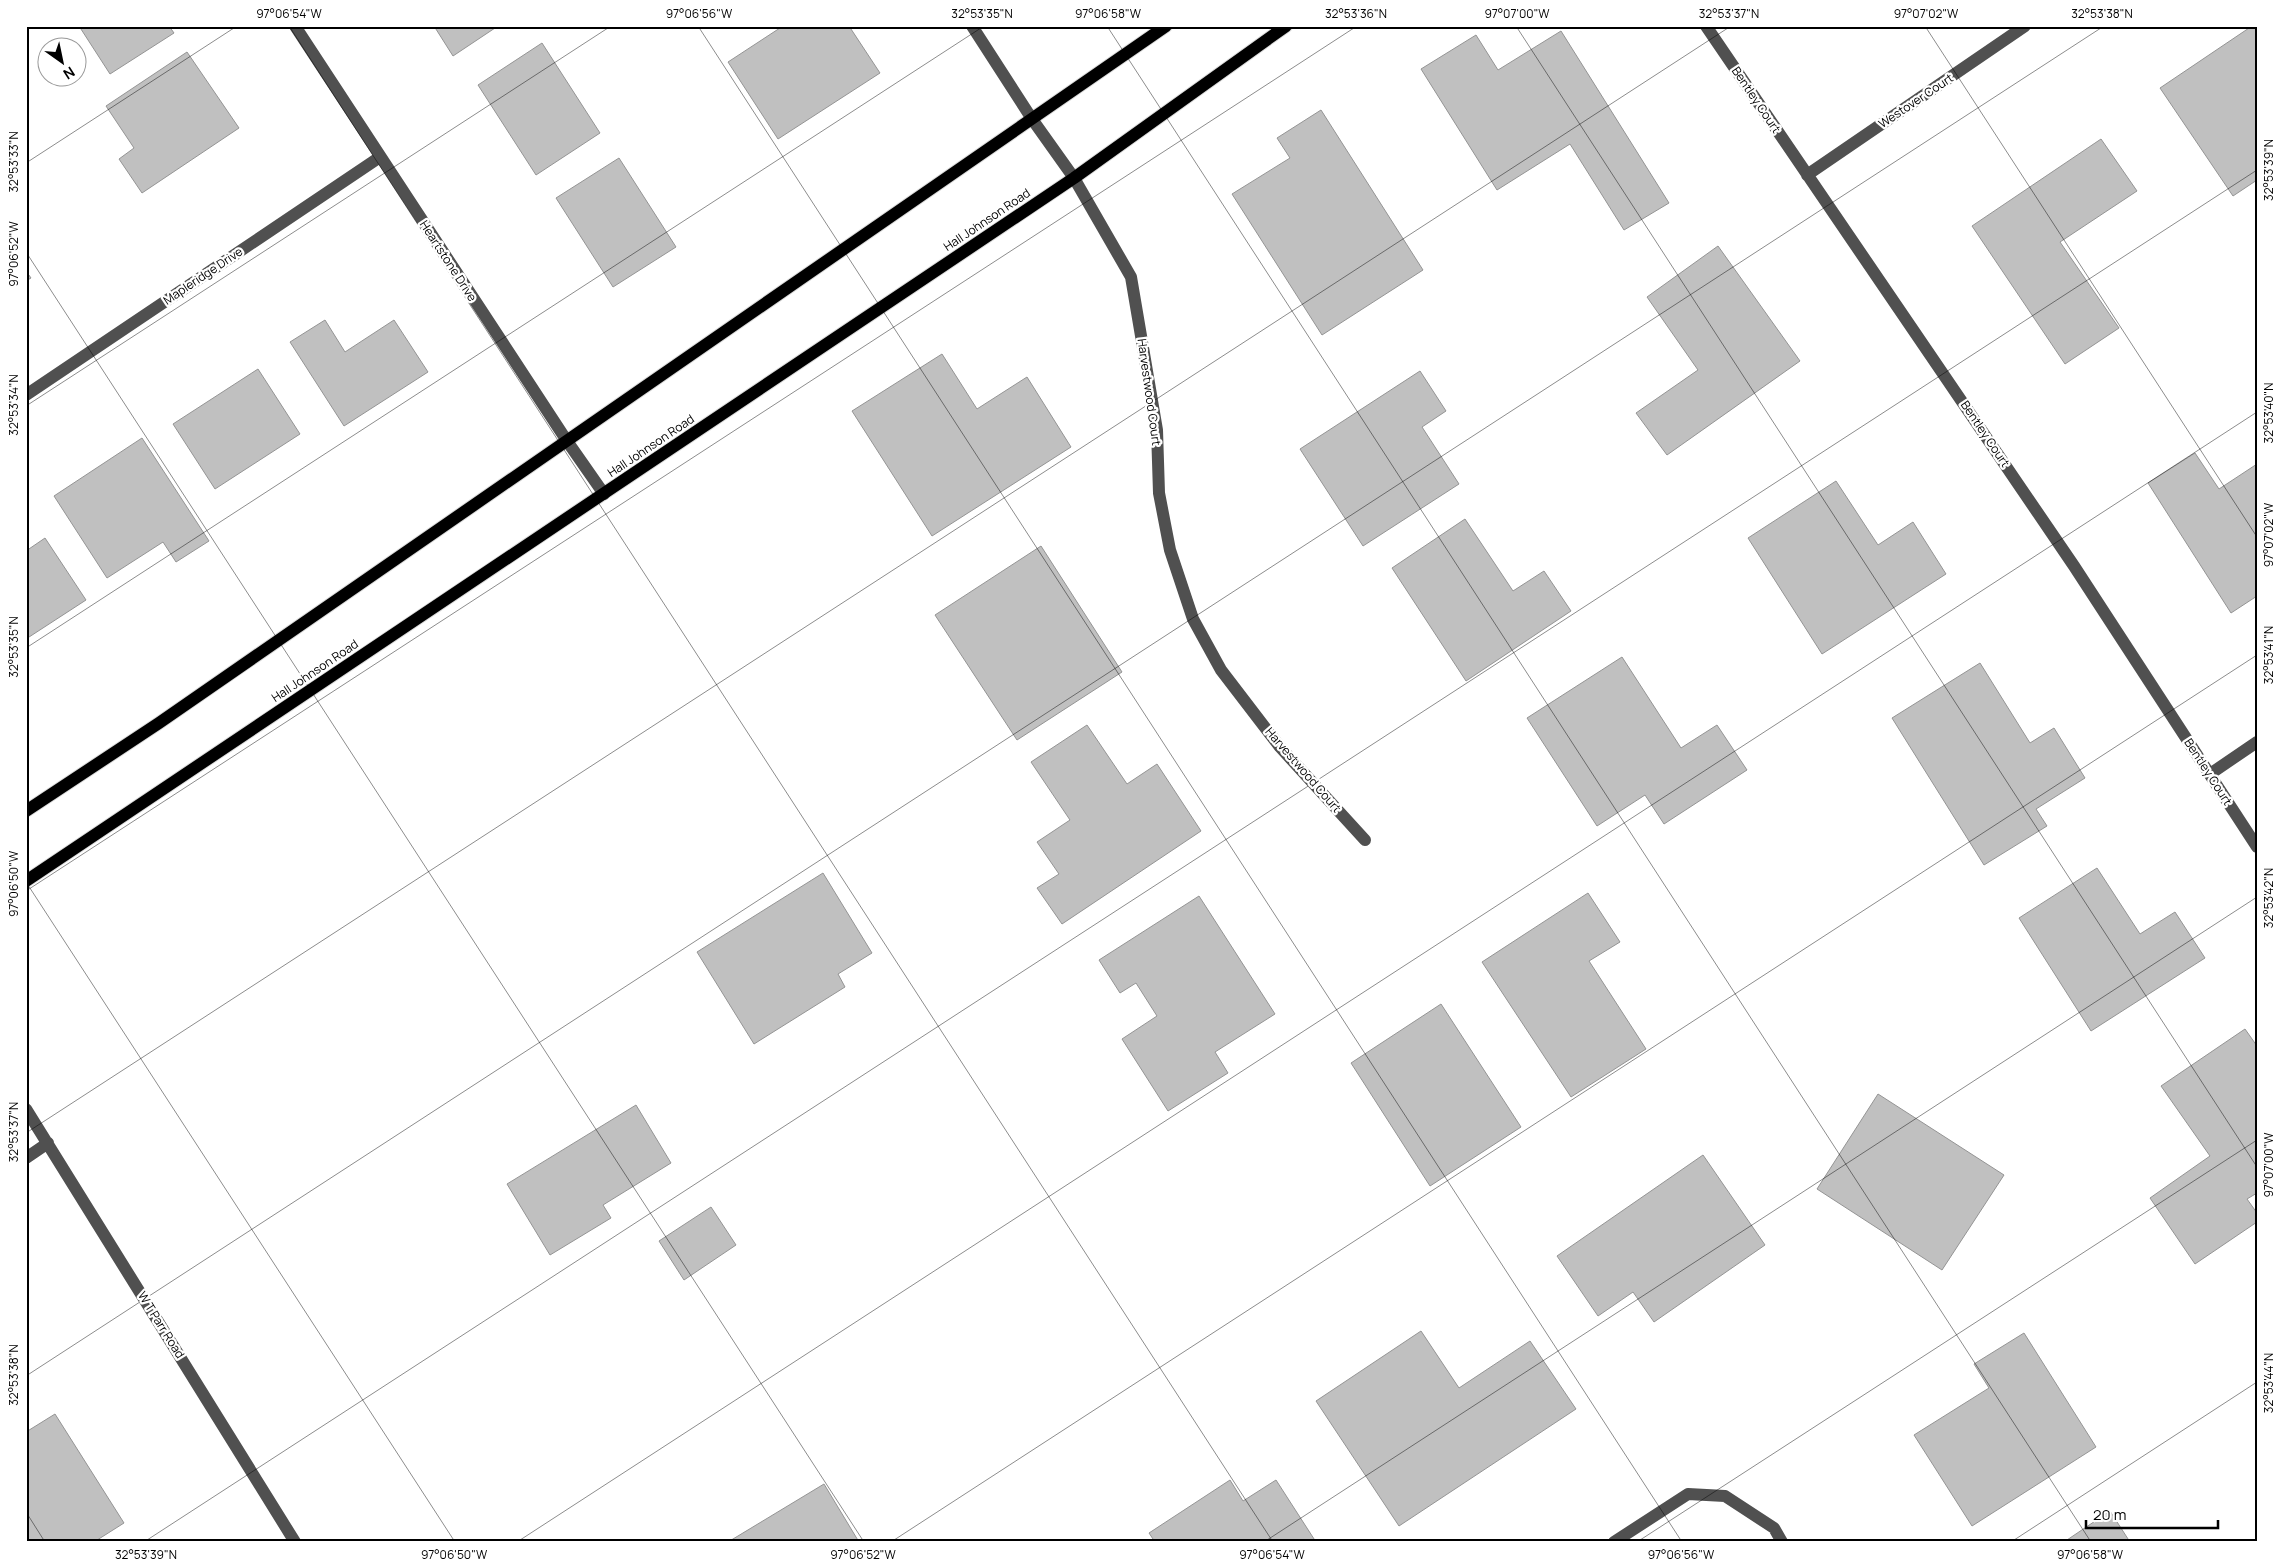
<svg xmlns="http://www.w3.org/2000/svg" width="2283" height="1568" viewBox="0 0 2283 1568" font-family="Manrope,sans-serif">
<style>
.building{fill:#c0c0c0;stroke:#949494}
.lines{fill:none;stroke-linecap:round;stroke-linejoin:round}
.major-casing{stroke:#dbdbdb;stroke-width:14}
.minor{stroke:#505050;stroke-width:12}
.major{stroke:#000;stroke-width:12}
.ticks{fill:none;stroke:#000;stroke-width:1;stroke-opacity:0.45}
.labels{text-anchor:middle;stroke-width:4.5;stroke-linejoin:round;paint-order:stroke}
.street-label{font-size:12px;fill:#000;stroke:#fff}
.neatline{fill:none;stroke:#000;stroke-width:2}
.ticks-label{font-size:12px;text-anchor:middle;fill:#000}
</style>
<rect width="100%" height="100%" fill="#fff"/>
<path class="building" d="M79 26H169L174 33 110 74Z
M434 26H498L453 56Z
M783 26H849L880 73 778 139 728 62Z
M2252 26H2257V180L2233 196 2160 88Z
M1561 31 1669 203 1624 230 1570 144 1497 190 1421 69 1476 35 1498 70Z
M542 43 600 133 536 175 478 85Z
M187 52 239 128 142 193 119 159 134 148 106 106Z
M1321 110 1423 270 1322 335 1232 194 1290 158 1277 138Z
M2101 139 2137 191 2060 242 2119 328 2065 364 1972 226Z
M619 158 676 247 613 287 556 198Z
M1718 246 1800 361 1667 455 1636 413 1698 370 1647 297Z
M26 271 31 278 26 281Z
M325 320 345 352 394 320 428 372 344 426 290 342Z
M942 354 977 409 1027 377 1071 447 932 536 852 411Z
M258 369 300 434 215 489 173 424Z
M1420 371 1446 411 1422 427 1459 484 1363 546 1300 449Z
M142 438 209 541 176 562 163 542 107 578 54 496Z
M2195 453 2219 489 2257 464V596L2231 613 2148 483Z
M1836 481 1878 545 1913 522 1946 574 1822 654 1748 538Z
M1465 519 1513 591 1544 571 1571 611 1466 681 1392 568Z
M45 538 86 600 26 639V551Z
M1041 546 1122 672 1017 740 935 615Z
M1622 657 1681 748 1717 725 1747 770 1664 824 1645 795 1597 826 1527 718Z
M1980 663 2030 743 2054 728 2085 778 2036 809 2047 826 1984 865 1892 718Z
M1087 725 1127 784 1157 764 1201 831 1062 924 1037 888 1059 874 1037 842 1070 820 1031 762Z
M2097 868 2140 934 2175 912 2205 958 2091 1031 2019 918Z
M823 873 872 953 838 974 845 987 754 1044 697 952Z
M1588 893 1620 942 1589 961 1646 1049 1571 1097 1482 962Z
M1199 896 1275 1014 1215 1052 1228 1073 1168 1111 1122 1039 1157 1016 1136 983 1120 993 1099 960Z
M1441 1004 1521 1127 1430 1186 1351 1063Z
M2245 1029 2257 1046V1193L2247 1199 2257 1213V1222L2195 1264 2150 1198 2210 1156 2161 1086Z
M1878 1094 2004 1175 1942 1270 1817 1189Z
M636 1105 671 1163 603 1205 611 1218 550 1255 507 1184Z
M1703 1155 1765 1245 1654 1322 1633 1292 1598 1316 1557 1256Z
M711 1207 736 1245 684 1280 659 1241Z
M1421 1331 1459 1388 1530 1341 1576 1409 1399 1526 1316 1401Z
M2024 1333 2096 1447 1972 1526 1914 1435 1989 1388 1974 1364Z
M55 1414 124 1523 94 1542H26V1432Z
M1230 1480 1243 1501 1276 1480 1316 1542H1155L1149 1533Z
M824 1484 859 1542H728Z
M2110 1511 2130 1542H2064Z"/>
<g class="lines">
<g class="major-casing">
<path id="major" d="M26 811 159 723 1166 26
M26 881 1074 178 1286 26"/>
</g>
<path class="minor" d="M295 26 567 441 604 494
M972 26 1032 119 1074 178 1131 277 1157 430 1159 493 1170 550 1193 619 1221 670 1280 747 1365 840
M1706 26 2074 566 2257 847
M1807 175 2025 26
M26 395 380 157
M2210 774 2257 742
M26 1109 295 1542
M26 1158 48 1143
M1614 1542 1688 1494 1725 1496 1774 1528 1782 1542"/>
<use href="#major" class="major"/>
</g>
<path class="ticks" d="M289 26 1273 1542M698 26 1682 1542M1107 26 2091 1542M1516 26 2257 1167M1925 26 2257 537M26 163 237 26M26 252 864 1542M26 406 611 26M26 648 984 26M26 882 455 1542M26 891 1357 26M26 1133 1731 26M26 1376 2104 26M26 1512 45 1542M144 1542 2257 170M517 1542 2257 412M891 1542 2257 655M1264 1542 2257 897M1637 1542 2257 1140M2011 1542 2257 1382"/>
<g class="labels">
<g class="street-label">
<text transform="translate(1756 100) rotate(56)" y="4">Bentley Court</text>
<text transform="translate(1916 101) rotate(-34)" y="4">Westover Court</text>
<text transform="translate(987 220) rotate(-34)" y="4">Hall Johnson Road</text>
<text transform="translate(448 261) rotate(57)" y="4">Heartstone Drive</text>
<text transform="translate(203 276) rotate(-34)" y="4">Mapleridge Drive</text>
<text transform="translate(1149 392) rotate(82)" y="4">Harvestwood Court</text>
<text transform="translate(1985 434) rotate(56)" y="4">Bentley Court</text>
<text transform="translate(651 446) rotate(-34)" y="4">Hall Johnson Road</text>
<text transform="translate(315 671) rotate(-34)" y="4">Hall Johnson Road</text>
<text transform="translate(1303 770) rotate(49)" y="4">Harvestwood Court</text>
<text transform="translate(2208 772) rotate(57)" y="4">Bentley Court</text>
<text transform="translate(161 1325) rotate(58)" y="4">W T Parr Road</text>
</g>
</g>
<rect width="2283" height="1568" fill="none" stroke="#ffffff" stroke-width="55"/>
<g transform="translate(62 62) rotate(147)"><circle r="24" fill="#ffffff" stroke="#999999"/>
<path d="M0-4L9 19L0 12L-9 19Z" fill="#000000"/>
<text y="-8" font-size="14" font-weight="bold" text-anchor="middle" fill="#000000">N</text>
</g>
<path d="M2086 1520v8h132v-8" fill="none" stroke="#000000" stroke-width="2.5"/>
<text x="2093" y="1520" font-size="15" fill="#000000" stroke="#ffffff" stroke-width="4" paint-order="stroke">20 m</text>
<rect x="28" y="28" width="2228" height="1512" class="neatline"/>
<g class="ticks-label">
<text x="289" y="18">97°06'54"W</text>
<text x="699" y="18">97°06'56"W</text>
<text x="982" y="18">32°53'35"N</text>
<text x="1108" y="18">97°06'58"W</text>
<text x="1356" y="18">32°53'36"N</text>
<text x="1517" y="18">97°07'00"W</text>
<text x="1729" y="18">32°53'37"N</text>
<text x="1926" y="18">97°07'02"W</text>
<text x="2102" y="18">32°53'38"N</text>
<text transform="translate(14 162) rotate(-90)" y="4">32°53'33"N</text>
<text transform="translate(2269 170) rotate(-90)" y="4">32°53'39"N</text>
<text transform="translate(14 254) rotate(-90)" y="4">97°06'52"W</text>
<text transform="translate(14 405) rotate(-90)" y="4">32°53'34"N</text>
<text transform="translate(2269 413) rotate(-90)" y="4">32°53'40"N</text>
<text transform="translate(2269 535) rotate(-90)" y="4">97°07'02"W</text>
<text transform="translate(14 647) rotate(-90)" y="4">32°53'35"N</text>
<text transform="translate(2269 655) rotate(-90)" y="4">32°53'41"N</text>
<text transform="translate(14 884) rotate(-90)" y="4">97°06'50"W</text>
<text transform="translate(2269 898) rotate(-90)" y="4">32°53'42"N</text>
<text transform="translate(14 1132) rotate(-90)" y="4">32°53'37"N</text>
<text transform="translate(2269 1165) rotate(-90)" y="4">97°07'00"W</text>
<text transform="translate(14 1375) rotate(-90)" y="4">32°53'38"N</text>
<text transform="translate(2269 1383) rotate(-90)" y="4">32°53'44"N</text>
<text x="146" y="1559">32°53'39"N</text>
<text x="454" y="1559">97°06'50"W</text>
<text x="863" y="1559">97°06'52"W</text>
<text x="1272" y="1559">97°06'54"W</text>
<text x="1681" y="1559">97°06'56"W</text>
<text x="2090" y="1559">97°06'58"W</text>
</g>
</svg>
